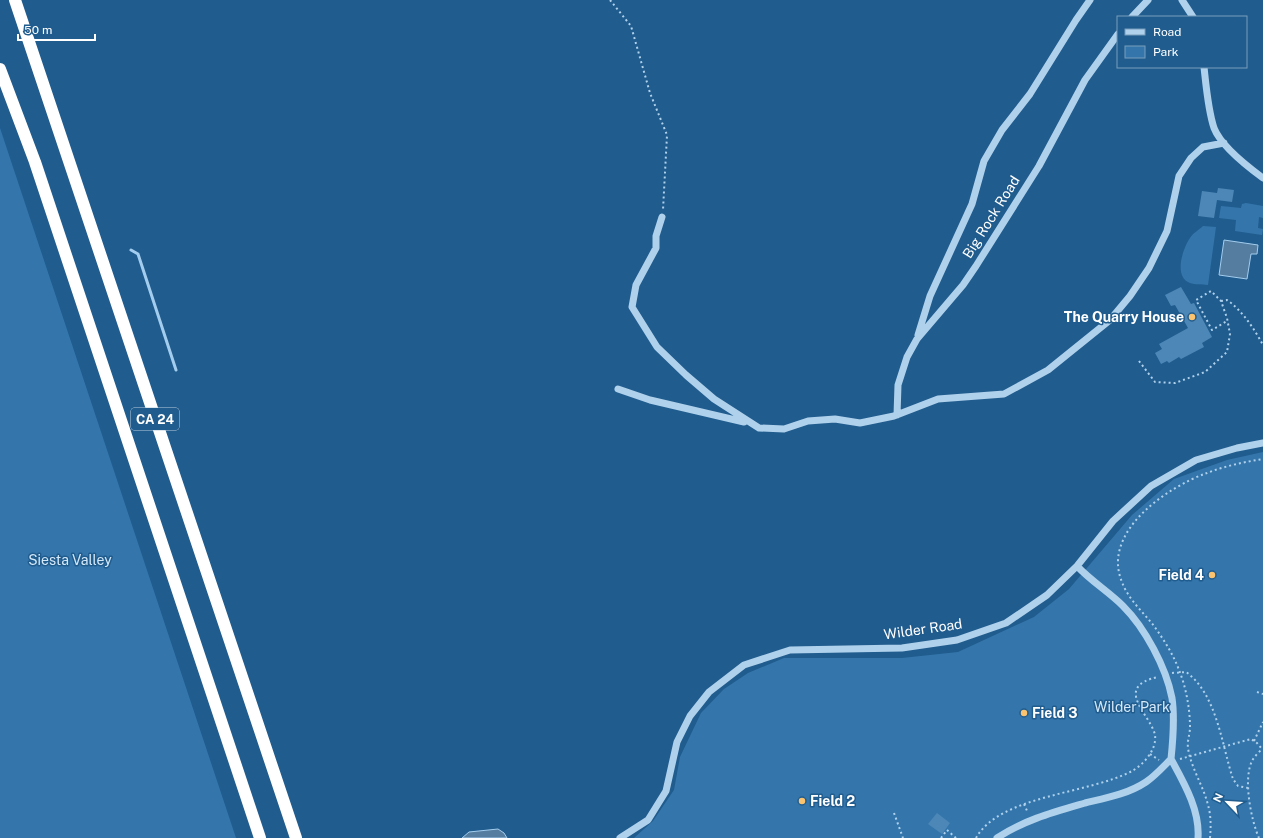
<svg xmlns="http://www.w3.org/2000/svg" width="1263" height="838" viewBox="0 0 1263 838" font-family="'Public Sans',sans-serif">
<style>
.green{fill:#3476ab}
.water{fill:#557da0;stroke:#a3cdee}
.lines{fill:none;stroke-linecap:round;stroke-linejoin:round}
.stream{stroke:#a3cdee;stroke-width:3}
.building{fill:#4d87b7}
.path{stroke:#afd1ec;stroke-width:2;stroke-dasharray:2 3;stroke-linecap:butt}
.minor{stroke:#afd1ec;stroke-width:7}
.highway{stroke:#fff;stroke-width:12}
.poi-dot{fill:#f9c370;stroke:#205c8e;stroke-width:1.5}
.labels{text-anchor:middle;stroke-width:3;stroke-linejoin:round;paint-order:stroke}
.shield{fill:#205c8e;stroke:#bccedd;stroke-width:1}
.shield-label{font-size:13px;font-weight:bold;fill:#fff}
.street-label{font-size:14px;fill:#fff;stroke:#205c8e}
.poi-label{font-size:14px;font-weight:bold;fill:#fff;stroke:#205c8e;text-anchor:end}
.park-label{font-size:14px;fill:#d4e9f9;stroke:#205c8e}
</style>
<rect width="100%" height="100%" fill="#205c8e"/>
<path class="green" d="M0 128 236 838H0Z
M1246 203 1263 206V218L1259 217 1258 228 1263 229 1262 235 1235 231 1236 220 1219 218 1221 206 1241 208 1242 204Z
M1203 226 1216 227 1208 285C1202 284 1195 285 1190 283 1173 277 1183 248 1190 238 1193 233 1199 230 1203 226Z
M1263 452V838H634L653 821 674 790 680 757 701 713 724 689 748 673 784 658H902L958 652 1034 617 1069 589 1132 515 1174 479 1227 460Z"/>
<path class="water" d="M1224 240 1258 245 1257 254H1251L1247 279 1219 275Z
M498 829 504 833 507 838H462L469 832Z"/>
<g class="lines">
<path class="stream" d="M131 250 138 254 176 370"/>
</g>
<path class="building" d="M1218 188 1234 190 1232 202 1217 200 1214 218 1198 216 1202 191 1217 193Z
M1181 287 1191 304 1194 303 1212 337 1202 343 1204 347 1181 359 1179 357 1169 363 1167 361 1161 364 1155 353 1162 349 1159 344 1188 328 1175 305 1171 306 1165 295Z
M937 813 950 823 942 834 928 824Z"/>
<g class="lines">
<path class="path" d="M610 0 631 26 650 93 667 135 663 210
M1221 301 1227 300C1242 310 1255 330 1263 345
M1139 361 1155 382 1175 383 1205 372 1227 352 1230 334 1227 318 1221 301 1211 291 1196 300 1212 330 1227 321
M1172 673 1186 672C1217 694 1222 746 1233 779L1238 786 1248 788
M1257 692 1263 694
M1254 741 1263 722
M1150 754 1159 760
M1180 759 1251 739 1257 743 1262 749
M1024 804 1028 813
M894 813 903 838
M941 838 947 830 956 838
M976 838C1000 795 1089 794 1132 771 1143 765 1157 750 1155 735 1151 715 1112 687 1158 677
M1210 838C1211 827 1211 815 1208 805 1203 785 1191 768 1188 748 1187 741 1190 734 1190 727 1190 709 1186 687 1179 670 1173 654 1164 640 1154 626 1143 612 1128 599 1122 582 1101 532 1167 487 1207 473 1225 466 1244 462 1263 459
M1259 838C1251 820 1243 779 1252 761 1254 757 1259 752 1262 749"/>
<path class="minor" d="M1182 0 1193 17
M1132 17 1148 0
M1204 67C1206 85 1208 110 1214 128 1221 146 1248 167 1263 178
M662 217 656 236V248L636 285 632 307 657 347 686 375 714 399 759 428 784 429 808 421 835 419 860 423 894 416 938 399 1004 394 1048 370 1110 320 1130 296 1149 268 1167 231 1179 176 1191 158 1203 147 1224 143
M918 335 930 296 972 204 984 161 1002 130 1030 94 1076 20 1090 0
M618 389 650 400 744 422
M897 415 898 385 907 357 917 339 963 285 976 266 1039 166 1085 80 1118 34
M1077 566C1091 581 1109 592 1123 606 1145 628 1166 667 1172 698 1175 718 1173 740 1171 759
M620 838 648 820 666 791 677 742 690 716 709 692 744 665 790 650 902 648 957 640 1006 623 1047 595 1077 566 1113 521 1151 486 1196 460 1237 448 1263 443
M997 838C1024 820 1054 812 1085 803 1106 798 1128 794 1146 782 1155 776 1163 767 1171 759 1184 783 1200 810 1198 838"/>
<path class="highway" d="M15 0 296 838
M0 69 35 162 260 838"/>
</g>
<g class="poi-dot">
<circle cx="1192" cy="317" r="4"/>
<circle cx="1212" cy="575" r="4"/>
<circle cx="1024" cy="713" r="4"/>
<circle cx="802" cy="801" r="4"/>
</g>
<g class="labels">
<rect class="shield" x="131" y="408" width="48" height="22" rx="3"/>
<g class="shield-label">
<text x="155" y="424">CA 24</text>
</g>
<g class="street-label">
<text transform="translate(991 217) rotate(-58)" y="5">Big Rock Road</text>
<text transform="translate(923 629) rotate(-8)" y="5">Wilder Road</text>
</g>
<g class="poi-label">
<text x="1184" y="322">The Quarry House</text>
<text x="1204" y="580">Field 4</text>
<text x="1032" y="718" text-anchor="start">Field 3</text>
<text x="810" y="806" text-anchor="start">Field 2</text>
</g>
<g class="park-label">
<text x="70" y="565">Siesta Valley</text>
<text x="1132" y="712">Wilder Park</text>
</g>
</g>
<rect x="1117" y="16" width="130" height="52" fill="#205c8e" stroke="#799dbb"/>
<rect x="1125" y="29" width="20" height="6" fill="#afd1ec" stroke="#799dbb"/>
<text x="1153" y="36" font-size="12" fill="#ffffff">Road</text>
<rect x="1125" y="46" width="20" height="12" fill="#3476ab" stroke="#799dbb"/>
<text x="1153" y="56" font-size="12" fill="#ffffff">Park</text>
<g transform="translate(1227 802) rotate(295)" stroke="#205c8e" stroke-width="3" paint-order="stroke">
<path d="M0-3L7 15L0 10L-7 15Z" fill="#ffffff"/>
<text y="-6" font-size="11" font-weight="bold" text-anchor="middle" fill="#ffffff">N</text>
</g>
<path d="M18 34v6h77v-6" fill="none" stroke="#ffffff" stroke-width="2"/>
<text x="24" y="34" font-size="12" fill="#ffffff" stroke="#205c8e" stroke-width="3" paint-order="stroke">50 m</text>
</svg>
